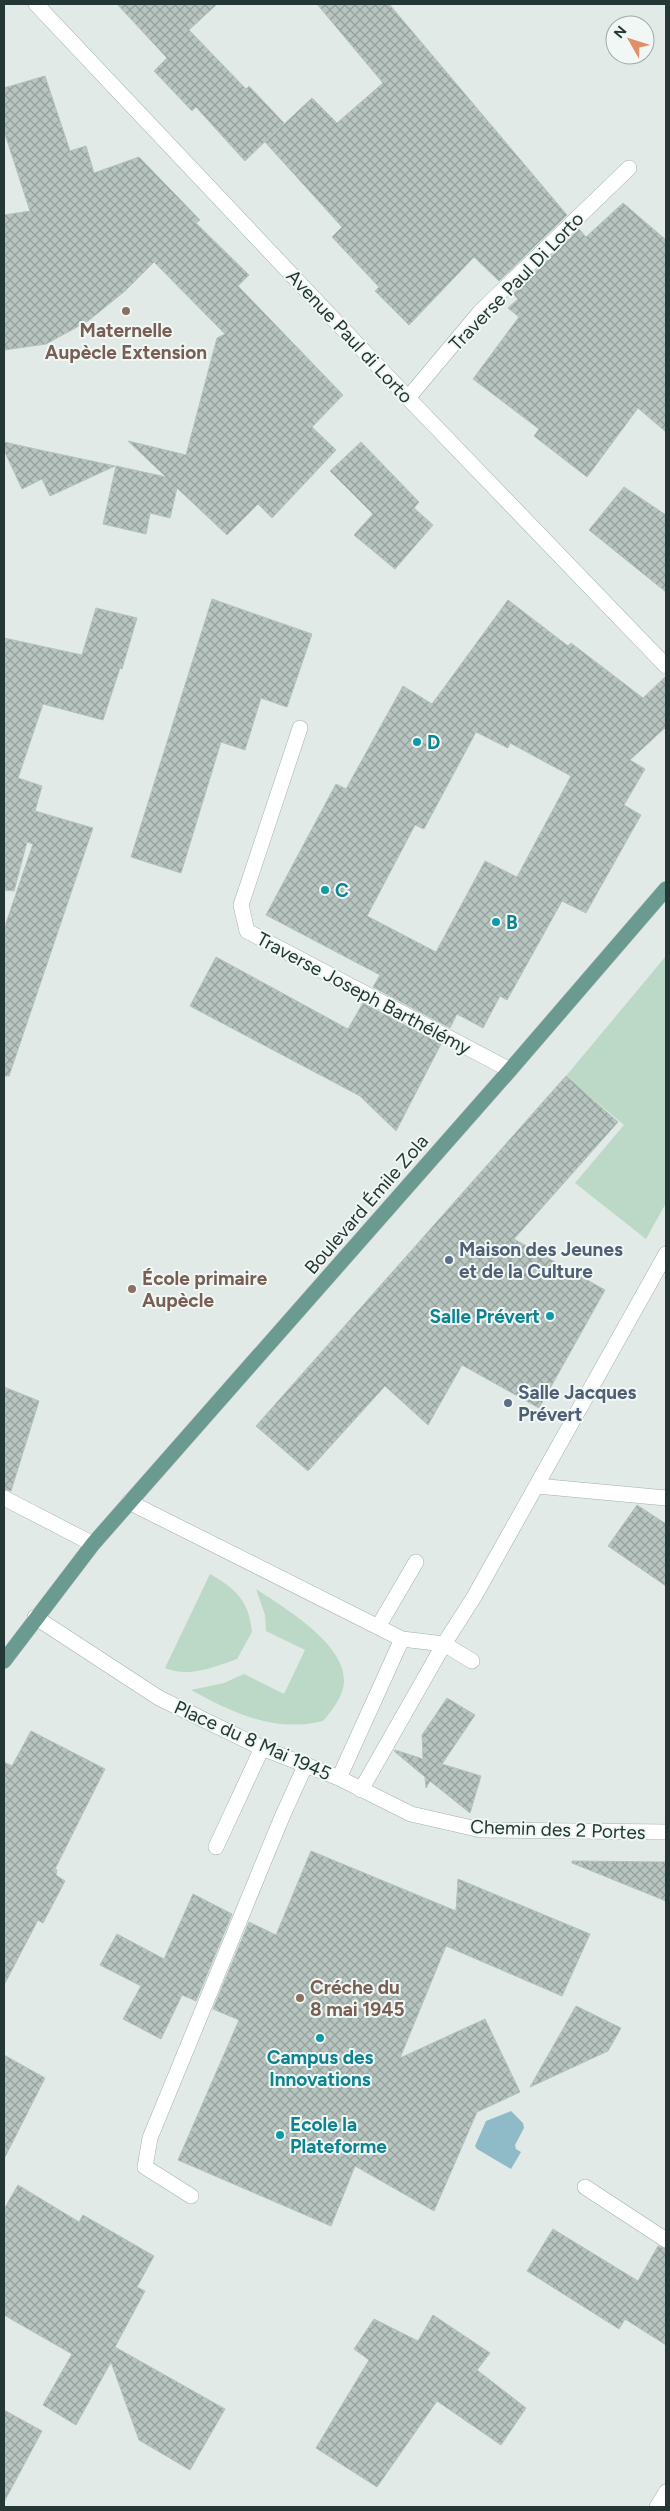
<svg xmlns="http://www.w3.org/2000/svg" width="670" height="2511" viewBox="0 0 670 2511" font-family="Figtree,sans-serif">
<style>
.green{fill:#bcd8c6}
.water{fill:#8fbbc8}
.building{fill:url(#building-cross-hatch);stroke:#b4c2be;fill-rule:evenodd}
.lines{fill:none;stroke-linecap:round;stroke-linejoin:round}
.minor-casing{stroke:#a4b1ad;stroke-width:16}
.major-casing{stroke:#c1c7c6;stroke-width:16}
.minor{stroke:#fff;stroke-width:15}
.major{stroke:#6b9a91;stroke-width:15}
.education-dot{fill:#8d6e63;stroke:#f1f7f4;stroke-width:2}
.culture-dot{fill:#0f9aa8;stroke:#f1f7f4;stroke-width:2}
.service-dot{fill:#5c6f8a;stroke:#f1f7f4;stroke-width:2}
.labels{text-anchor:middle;stroke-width:4;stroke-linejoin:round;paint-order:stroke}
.street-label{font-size:19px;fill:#233834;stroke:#f1f7f4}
.education-label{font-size:19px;font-weight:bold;fill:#785e54;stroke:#f1f7f4;text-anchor:start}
.culture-label{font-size:19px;font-weight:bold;fill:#0d838f;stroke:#f1f7f4;text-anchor:start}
.service-label{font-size:19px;font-weight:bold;fill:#4e5e75;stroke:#f1f7f4;text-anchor:start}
</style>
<defs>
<pattern id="building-cross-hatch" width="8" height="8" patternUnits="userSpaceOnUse" patternTransform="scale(1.25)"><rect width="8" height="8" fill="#b7c4bf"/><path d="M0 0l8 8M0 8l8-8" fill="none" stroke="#94a09c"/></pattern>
</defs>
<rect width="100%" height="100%" fill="#e1eae6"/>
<path class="green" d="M666 956V1203L646 1239 575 1183 624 1125 566 1076Z
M210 1574C236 1589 249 1601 252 1632L237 1659C214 1667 189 1678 165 1668Z
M256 1589C283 1607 345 1643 344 1681 344 1695 332 1711 323 1721 275 1733 233 1713 191 1690L224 1683 244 1674 284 1694 305 1650 266 1631 265 1615Z"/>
<path class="water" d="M511 2111 523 2123 524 2128 515 2145 516 2149 521 2152 511 2169 477 2149 475 2146 486 2121Z"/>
<path class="building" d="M117 4H217L189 30 246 89 249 86 284 123 245 161 196 107 192 111 154 71 167 58Z
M317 4H389L567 215 499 281 474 257 409 325 375 291 379 287 332 237 342 227 265 142 312 98 337 123 383 83Z
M45 76 70 151 86 146 94 173 139 157 200 220 196 223 249 275 238 286 343 395 312 427 336 450 272 518 258 504 227 535 177 488 170 518 150 513 146 534 103 524 116 466 166 477 128 441 186 455 217 338 225 334 154 262 125 291 88 321 46 344 4 350V215L30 211 4 131V88Z
M623 203 666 240V432L638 408 587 477 534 436 539 429 473 379 519 317 508 308 518 299 513 294 579 229 586 237Z
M4 442 40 450 115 466 50 496 42 479 22 489 4 450Z
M361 442 419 502 414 508 433 525 395 569 354 535 373 514 330 471Z
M624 487 666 515V592L589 530Z
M212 599 312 634 287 707 261 698 245 750 221 742 181 873 131 857Z
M508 600 568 646 571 643 643 698 666 676V727L630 760 645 769 624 805 641 815 586 913 562 901 507 1000 500 996 483 1028 457 1014 450 1028 373 987 380 975 266 915 336 784 346 789 403 686 432 704ZM476 732 508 748 510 743 571 776 517 877 485 861 436 952 367 916 415 825 424 829Z
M96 608 137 618 122 669 120 668 103 720 43 704 18 778 42 786 35 811 93 828 9 1076H4V929L33 844 27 842 14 891 4 890V638L82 655Z
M216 957 348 1029 363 1003 441 1044 396 1131 360 1096 190 1006Z
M566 1076 618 1122 514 1239 605 1290 539 1408 462 1365 428 1425 385 1386 308 1471 256 1426Z
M4 1387 39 1401 11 1491 4 1489Z
M637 1505 666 1524V1586L608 1546Z
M447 1698 475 1715 442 1764 481 1776 470 1813 430 1781 426 1788 425 1777 394 1751 395 1750 423 1759 422 1735Z
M31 1731 105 1769 55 1869 57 1870 56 1875 65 1881 43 1923 38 1920 4 1985V1762L12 1766Z
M311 1851 456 1911 458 1879 590 1934 562 1996 446 1946 400 2058 485 2019 520 2092 477 2112 434 2211 355 2166 331 2226 178 2160 239 2020 213 2009 249 1922 276 1935Z
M572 1861 666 1862V1901L572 1863Z
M193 1894 232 1914 196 2001 182 1995 161 2039 123 2019 141 1986 100 1965 117 1934 164 1959Z
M576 2006 621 2028 608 2051 530 2087Z
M4 2055 45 2078 4 2159Z
M18 2185 79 2222 83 2215 154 2256 137 2287 145 2291 115 2347 225 2409 190 2470 139 2440 111 2362 76 2425 43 2405 72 2354 4 2315V2209Z
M553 2229 638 2281 658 2246 666 2249V2345L625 2319 619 2329 527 2271Z
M433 2315 490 2353 477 2370 526 2408 501 2445 437 2401 377 2487 316 2448 369 2360 354 2349 374 2319 418 2341Z
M4 2410 42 2431 4 2502Z"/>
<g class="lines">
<g class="minor-casing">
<path id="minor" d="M36 4 408 398 666 666
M408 398 480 312 629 168
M300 728 241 905 247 931 510 1070
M537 1486 666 1498
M4 1498 93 1544
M129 1502 402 1639 444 1644 474 1597 666 1254
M35 1617 159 1698 262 1748 339 1778 411 1814 481 1830 666 1832
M378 1627 416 1562
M339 1778 402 1639
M361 1790 444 1644 472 1661
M216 1847 262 1748
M585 2187 666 2240
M191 2196 145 2167 150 2138 282 1817 306 1764
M657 2507 666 2492"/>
</g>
<g class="major-casing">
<path id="major" d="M4 1661 93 1544 510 1070 666 889"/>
</g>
<use href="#minor" class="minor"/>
<use href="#major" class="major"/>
</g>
<g class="education-dot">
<circle cx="126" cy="311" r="5"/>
<circle cx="132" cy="1289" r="5"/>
<circle cx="300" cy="1998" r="5"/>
</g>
<g class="culture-dot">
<circle cx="417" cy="742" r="5"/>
<circle cx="325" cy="890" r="5"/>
<circle cx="496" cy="922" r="5"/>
<circle cx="550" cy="1316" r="5"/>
<circle cx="320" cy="2038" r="5"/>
<circle cx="280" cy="2135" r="5"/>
</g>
<g class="service-dot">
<circle cx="449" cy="1260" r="5"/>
<circle cx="508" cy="1403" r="5"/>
</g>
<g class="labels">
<g class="street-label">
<text transform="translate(516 281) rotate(-46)" y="7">Traverse Paul Di Lorto</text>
<text transform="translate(350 336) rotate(47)" y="7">Avenue Paul di Lorto</text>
<text transform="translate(364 993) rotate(28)" y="7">Traverse Joseph Barthélémy</text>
<text transform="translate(366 1204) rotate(-49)" y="7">Boulevard Émile Zola</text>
<text transform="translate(253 1740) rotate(24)" y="7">Place du 8 Mai 1945</text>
<text transform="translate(558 1829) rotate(2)" y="7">Chemin des 2 Portes</text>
</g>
<g class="education-label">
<text x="126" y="337" text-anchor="middle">Maternelle<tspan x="126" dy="22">Aupècle Extension</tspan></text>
<text x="142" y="1285">École primaire<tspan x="142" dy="22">Aupècle</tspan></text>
<text x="310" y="1994">Créche du<tspan x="310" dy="22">8 mai 1945</tspan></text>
</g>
<g class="culture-label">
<text x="427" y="749">D</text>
<text x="335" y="897">C</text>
<text x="506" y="929">B</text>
<text x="540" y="1323" text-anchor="end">Salle Prévert</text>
<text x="320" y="2064" text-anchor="middle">Campus des<tspan x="320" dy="22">Innovations</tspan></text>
<text x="290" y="2131">Ecole la<tspan x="290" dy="22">Plateforme</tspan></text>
</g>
<g class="service-label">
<text x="459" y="1256">Maison des Jeunes<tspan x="459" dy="22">et de la Culture</tspan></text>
<text x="518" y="1399">Salle Jacques<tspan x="518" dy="22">Prévert</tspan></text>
</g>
</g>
<rect width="670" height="2511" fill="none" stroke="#233834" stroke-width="10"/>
<g transform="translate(630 40) rotate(309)"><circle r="24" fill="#f1f7f4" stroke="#9faba7"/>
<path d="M0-4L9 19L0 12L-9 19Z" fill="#e18f68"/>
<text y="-8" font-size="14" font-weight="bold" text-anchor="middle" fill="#233834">N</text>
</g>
</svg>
